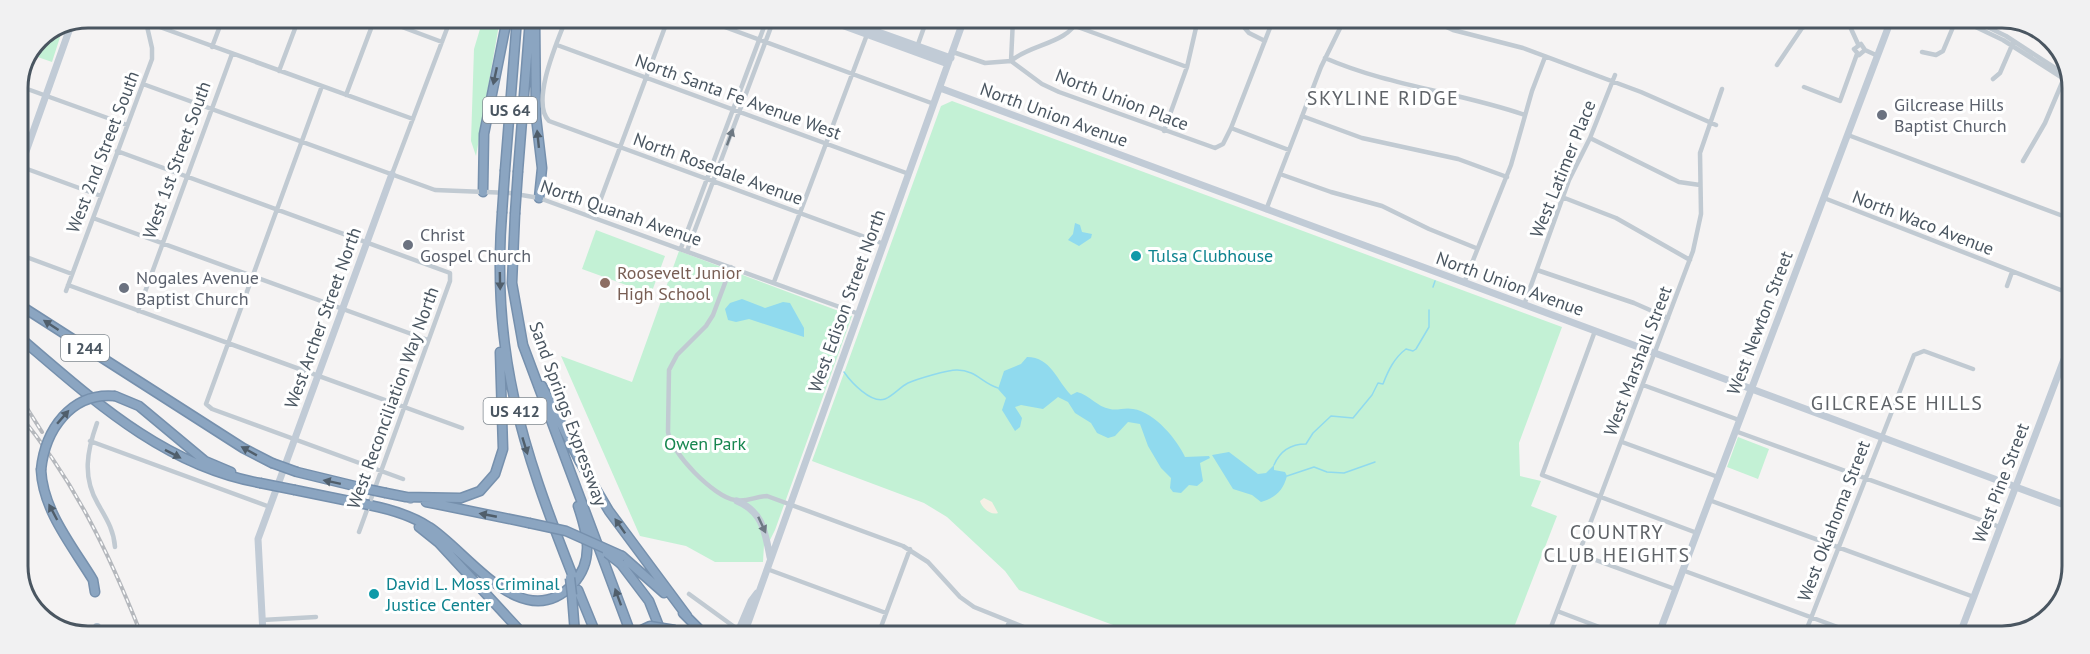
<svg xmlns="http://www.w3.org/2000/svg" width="2090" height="654" viewBox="0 0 2090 654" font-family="'PT Sans',sans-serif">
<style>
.green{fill:#c3f1d5}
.sand{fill:#f5f0e5}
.water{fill:#90daee}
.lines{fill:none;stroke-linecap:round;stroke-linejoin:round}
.stream{stroke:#90daee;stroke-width:1.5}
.highway-casing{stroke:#7690ad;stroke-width:11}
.street{stroke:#c1cad2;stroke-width:4.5}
.secondary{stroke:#c1cbd6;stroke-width:7}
.primary{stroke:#b3c2d1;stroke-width:8}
.highway{stroke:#8ba5c1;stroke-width:8}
.rail-casing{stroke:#b5b8bd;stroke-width:4}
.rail{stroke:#fff;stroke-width:1.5;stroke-dasharray:4.5;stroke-linecap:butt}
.highway-bridge-casing{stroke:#7690ad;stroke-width:11;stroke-linecap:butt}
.highway-bridge{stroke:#8ba5c1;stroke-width:8}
.oneway{fill:#505e6b}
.oneway2{fill:#6e7983}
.oneway3{fill:#6e7984}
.worship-dot{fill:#6b7280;stroke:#fff;stroke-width:2}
.culture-dot{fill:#0f9aa8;stroke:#fff;stroke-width:2}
.education-dot{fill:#8d6e63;stroke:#fff;stroke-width:2}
.labels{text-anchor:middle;stroke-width:6;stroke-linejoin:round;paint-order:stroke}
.shield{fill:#fff;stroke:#808990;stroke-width:1.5}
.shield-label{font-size:16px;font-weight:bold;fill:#4a5661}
.street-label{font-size:18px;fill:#4a5661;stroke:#fff}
.worship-label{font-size:18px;fill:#5b616d;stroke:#fff;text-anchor:start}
.culture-label{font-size:18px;fill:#0d838f;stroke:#fff;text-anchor:start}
.education-label{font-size:18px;fill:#785e54;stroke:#fff;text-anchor:start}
.park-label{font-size:18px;fill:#17864f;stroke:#fff}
.neighbourhood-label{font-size:20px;letter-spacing:1.5px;fill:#5f6368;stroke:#fff}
.rim{fill:none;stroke:#4a5661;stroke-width:3}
</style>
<rect width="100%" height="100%" fill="#f5f3f3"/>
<path class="green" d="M483 19H500L476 156 471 141 474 49Z
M63 28 52 62 32 55 39 38Z
M952 101 1562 327 1519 443 1520 476 1541 481 1531 506 1557 516 1511 635H1140L1019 590 1005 571 947 517 924 503 812 461 941 106Z
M596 230 665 256 651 294 582 269Z
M679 251 852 316 775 530 770 540 764 545 763 562H715L686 546 640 536 561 356 632 382Z
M1738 437 1769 449 1758 479 1727 467Z"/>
<path class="sand" d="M984 498 992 502 998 513C991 516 981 507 980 501Z"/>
<path class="water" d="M1075 223 1080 225 1082 232 1092 234 1091 238 1079 246 1068 240 1073 234Z
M742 299 765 308 783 302 790 303 804 328V337L749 319 736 322 728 320 725 309 730 303Z
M1027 357C1051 357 1057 381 1071 395L1077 392C1090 395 1097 407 1110 409 1117 411 1125 407 1133 409 1155 412 1178 441 1185 457L1209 456 1210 458 1200 463 1203 481 1197 486 1189 485 1181 493 1173 492 1170 488 1171 478 1161 468 1148 446 1140 424 1128 422 1115 436 1108 438 1097 433 1091 423 1075 413 1068 402 1058 397 1043 409 1021 405 1015 407 1022 418 1020 427 1015 431 1002 410 1006 398 998 389 1004 371 1021 364Z
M1229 452 1258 474 1266 473 1274 465V470L1285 472 1287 476C1283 491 1275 498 1261 502L1252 495 1233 489 1212 455Z"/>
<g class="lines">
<path class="stream" d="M1433 287 1435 281
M844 372C851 382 871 404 885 399 893 396 900 387 908 383 917 379 947 370 957 370 976 370 983 384 998 388
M1274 465C1280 451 1291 444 1306 444L1313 433 1331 416 1353 418 1372 395 1378 383 1383 384C1388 371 1394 358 1406 349L1413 351 1416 349 1429 327V310
M1287 476 1314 467 1327 472 1344 473 1375 462"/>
<g class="highway-casing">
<path id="highway" d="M535 19 536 117 542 168 539 198
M505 170 517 19
M518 171 530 19
M483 192 484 134 507 19
M502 213C491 353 522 447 572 574
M515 214 512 283 523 345 631 634
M18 304 243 448 272 463
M18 336C91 398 163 466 260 483
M542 386 580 462 609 511 687 616
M115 396 139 406 205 461 231 472
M41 470C43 511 73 547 93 580L95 592
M297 472 367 489
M295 490 349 501
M386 493 411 498
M405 497 461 498 480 491 495 474 503 449 500 352
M426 502 529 523
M369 505C389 509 411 515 429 527 467 551 523 637 573 584 595 560 587 533 578 506
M419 527 439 543 523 634
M622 556 664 593
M621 564 649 601 662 634
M578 590 596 634
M572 595 575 634
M683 613 704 634"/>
</g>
<path class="street" d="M135 18 413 119
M378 18 442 42
M566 19C558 40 530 102 549 121L884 244
M703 19 934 104
M1237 19 1249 33 1265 41
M1431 20 1453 30 1523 48 1641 92 1716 125
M1847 20 1858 44
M1961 20 2003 40 2072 84
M1973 20 2006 36 2069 77
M1075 26 1187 67
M557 45 909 174
M212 47 223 18
M917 47 927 19
M1865 50 1859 55 1854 49 1861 44 1865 50 1878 56
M953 52 985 63 1011 61 1042 84 1059 92 1215 148 1223 144 1231 128 1273 20
M1922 52 1936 55 1943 51 1956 20
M1325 58C1389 86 1459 92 1525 115
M1011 61C1030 44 1068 44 1078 19
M1011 61 1013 19
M1777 65 1802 28 1817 20
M279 71 299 18
M1993 79 2000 73 2013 43
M143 84 435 190 510 193 539 198 859 314
M19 86 127 125
M322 86 206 404 212 409 403 479
M1804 87 1840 101 1857 54
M346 95 375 18
M1302 116 1362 138 1458 159 1507 177
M1231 128 1289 150
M1164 131 1187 67 1198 19
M1848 135 2071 219
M1590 138 1679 182 1700 185
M117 151 450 273V281L359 532
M2023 161 2045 123 2064 78
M19 166 101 196
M392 174 451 18
M1280 174 1331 192 1382 206 1429 229 1476 248
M1562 197 1616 218 1690 260
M1824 198 2071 294
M1266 210 1321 67 1344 20
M594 217 668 19
M93 218 428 340
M681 248 767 19
M687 251 774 19
M18 254 72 274
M731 267 713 315 706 326 677 355 669 370 668 432C671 453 714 497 735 500 746 503 756 496 767 496L903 546 928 562 960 597 974 607 1044 635
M1537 270 1634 303 1668 318
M774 282 868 32
M1464 283 1511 165 1532 91 1545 57
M68 285 462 428
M2007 286 2012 272
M66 291 152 59V48L146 22
M1524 305 1569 180 1590 138 1615 75
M138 311 232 54
M1595 331 1542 475 1697 533
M1643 385 1739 420
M97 423C87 451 82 477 98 504 106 518 114 530 115 547
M1735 431 2000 527
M90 441 270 507
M1622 442 1718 477
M1709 500 1974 597
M1579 554 1675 589
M767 569 886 613
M1682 570 1862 636
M689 594 740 631
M1557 611 1623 636
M262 620 316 617
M878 635 910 549
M1004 635 1009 622
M1548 635 1693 251 1701 214 1700 153 1722 89
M1804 636 1914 355 1924 351 1973 369"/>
<path class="secondary" d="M825 19 948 64
M842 19 951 58
M940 88 2070 507
M18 174 71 25
M737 501C763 512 765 532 770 557
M263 634 258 539 392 174
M737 634 751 601 757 593
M744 634 964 19
M1658 636 1891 20
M1959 636 2071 341"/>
<path class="primary" d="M97 627V634"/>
<use href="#highway" class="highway"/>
<g class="rail-casing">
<path id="rail" d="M18 394 42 432
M18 413C74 480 109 553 141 634"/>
</g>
<use href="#rail" class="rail"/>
<g class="highway-bridge-casing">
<path id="highway-bridge" d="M502 213 505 170
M515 214 518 171
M272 463 297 472
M41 470C45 430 71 392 115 396
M260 483 295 490
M367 489 386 493
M349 501 369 505
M529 523 566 531 622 556
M607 553 621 564
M570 578 572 595
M633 634 650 626 675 630"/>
</g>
<use href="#highway-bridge" class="highway-bridge"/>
</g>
<defs><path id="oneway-solid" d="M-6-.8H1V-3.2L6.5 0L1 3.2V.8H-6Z" transform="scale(1.5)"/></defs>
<g class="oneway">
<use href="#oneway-solid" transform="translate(495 76) rotate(102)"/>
<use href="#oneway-solid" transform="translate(538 139) rotate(-96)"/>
<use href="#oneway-solid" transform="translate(500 281) rotate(89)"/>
<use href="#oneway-solid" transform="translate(51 325) rotate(-147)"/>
<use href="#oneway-solid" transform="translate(63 417) rotate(-49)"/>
<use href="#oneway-solid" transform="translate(525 446) rotate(73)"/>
<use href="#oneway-solid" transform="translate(249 451) rotate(-151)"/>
<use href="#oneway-solid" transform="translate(173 454) rotate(27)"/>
<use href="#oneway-solid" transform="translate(332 482) rotate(-168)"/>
<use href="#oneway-solid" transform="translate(53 512) rotate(-118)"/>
<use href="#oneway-solid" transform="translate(488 515) rotate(-169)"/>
<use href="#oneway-solid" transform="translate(620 526) rotate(-125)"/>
<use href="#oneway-solid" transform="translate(618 597) rotate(-110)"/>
</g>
<use class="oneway2" href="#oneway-solid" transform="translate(730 137) rotate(-70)"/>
<use class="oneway3" href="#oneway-solid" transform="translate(762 525) rotate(65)"/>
<g class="worship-dot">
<circle cx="1882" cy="115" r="6"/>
<circle cx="408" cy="245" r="6"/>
<circle cx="124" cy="288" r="6"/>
</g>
<g class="culture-dot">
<circle cx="1136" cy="256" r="6"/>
<circle cx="374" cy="594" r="6"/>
</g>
<circle class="education-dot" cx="605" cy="283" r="6"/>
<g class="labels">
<g class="shield">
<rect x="483" y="97" width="54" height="26" rx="4.5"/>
<rect x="61" y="335" width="48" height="26" rx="4.5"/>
<rect x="483.5" y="398" width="63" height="26" rx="4.5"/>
</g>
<g class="shield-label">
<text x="510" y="116">US 64</text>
<text x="85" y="354">I 244</text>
<text x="515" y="417">US 412</text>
</g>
<g class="street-label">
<text transform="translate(738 97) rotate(20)" y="6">North Santa Fe Avenue West</text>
<text transform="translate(1122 100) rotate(21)" y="6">North Union Place</text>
<text transform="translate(1054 115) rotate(20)" y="6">North Union Avenue</text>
<text transform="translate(103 152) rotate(-69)" y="6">West 2nd Street South</text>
<text transform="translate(177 160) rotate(-70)" y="6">West 1st Street South</text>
<text transform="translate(718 169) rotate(20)" y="6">North Rosedale Avenue</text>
<text transform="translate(1563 169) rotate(-68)" y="6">West Latimer Place</text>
<text transform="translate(621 213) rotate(19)" y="6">North Quanah Avenue</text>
<text transform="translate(1923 223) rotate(21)" y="6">North Waco Avenue</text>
<text transform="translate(1510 284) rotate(20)" y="6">North Union Avenue</text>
<text transform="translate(847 301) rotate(-70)" y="6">West Edison Street North</text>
<text transform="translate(323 318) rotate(-70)" y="6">West Archer Street North</text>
<text transform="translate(1760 323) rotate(-69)" y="6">West Newton Street</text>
<text transform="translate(1638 361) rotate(-69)" y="6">West Marshall Street</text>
<text transform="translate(393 398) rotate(-70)" y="6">West Reconciliation Way North</text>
<text transform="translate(568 414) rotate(70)" y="6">Sand Springs Expressway</text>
<text transform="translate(2001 483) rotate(-69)" y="6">West Pine Street</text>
<text transform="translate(1834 521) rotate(-69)" y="6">West Oklahoma Street</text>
</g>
<g class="worship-label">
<text x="1894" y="111">Gilcrease Hills<tspan x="1894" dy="21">Baptist Church</tspan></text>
<text x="420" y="241">Christ<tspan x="420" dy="21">Gospel Church</tspan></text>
<text x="136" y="284">Nogales Avenue<tspan x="136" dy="21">Baptist Church</tspan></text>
</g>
<g class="culture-label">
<text x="1148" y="262">Tulsa Clubhouse</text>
<text x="386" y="590">David L. Moss Criminal<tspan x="386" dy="21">Justice Center</tspan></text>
</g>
<g class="education-label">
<text x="617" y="279">Roosevelt Junior<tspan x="617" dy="21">High School</tspan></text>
</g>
<g class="park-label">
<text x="705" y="450">Owen Park</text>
</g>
<g class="neighbourhood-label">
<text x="1383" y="105">SKYLINE RIDGE</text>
<text x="1897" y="410">GILCREASE HILLS</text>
<text x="1617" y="539">COUNTRY<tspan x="1617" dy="23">CLUB HEIGHTS</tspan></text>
</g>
</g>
<path d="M0 0H2090V654H0ZM88 28H2002A60 60 0 0 1 2062 88V566A60 60 0 0 1 2002 626H88A60 60 0 0 1 28 566V88A60 60 0 0 1 88 28Z" fill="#f1f1f2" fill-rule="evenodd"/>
<path class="rim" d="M88 28H2002A60 60 0 0 1 2062 88V566A60 60 0 0 1 2002 626H88A60 60 0 0 1 28 566V88A60 60 0 0 1 88 28Z"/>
</svg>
